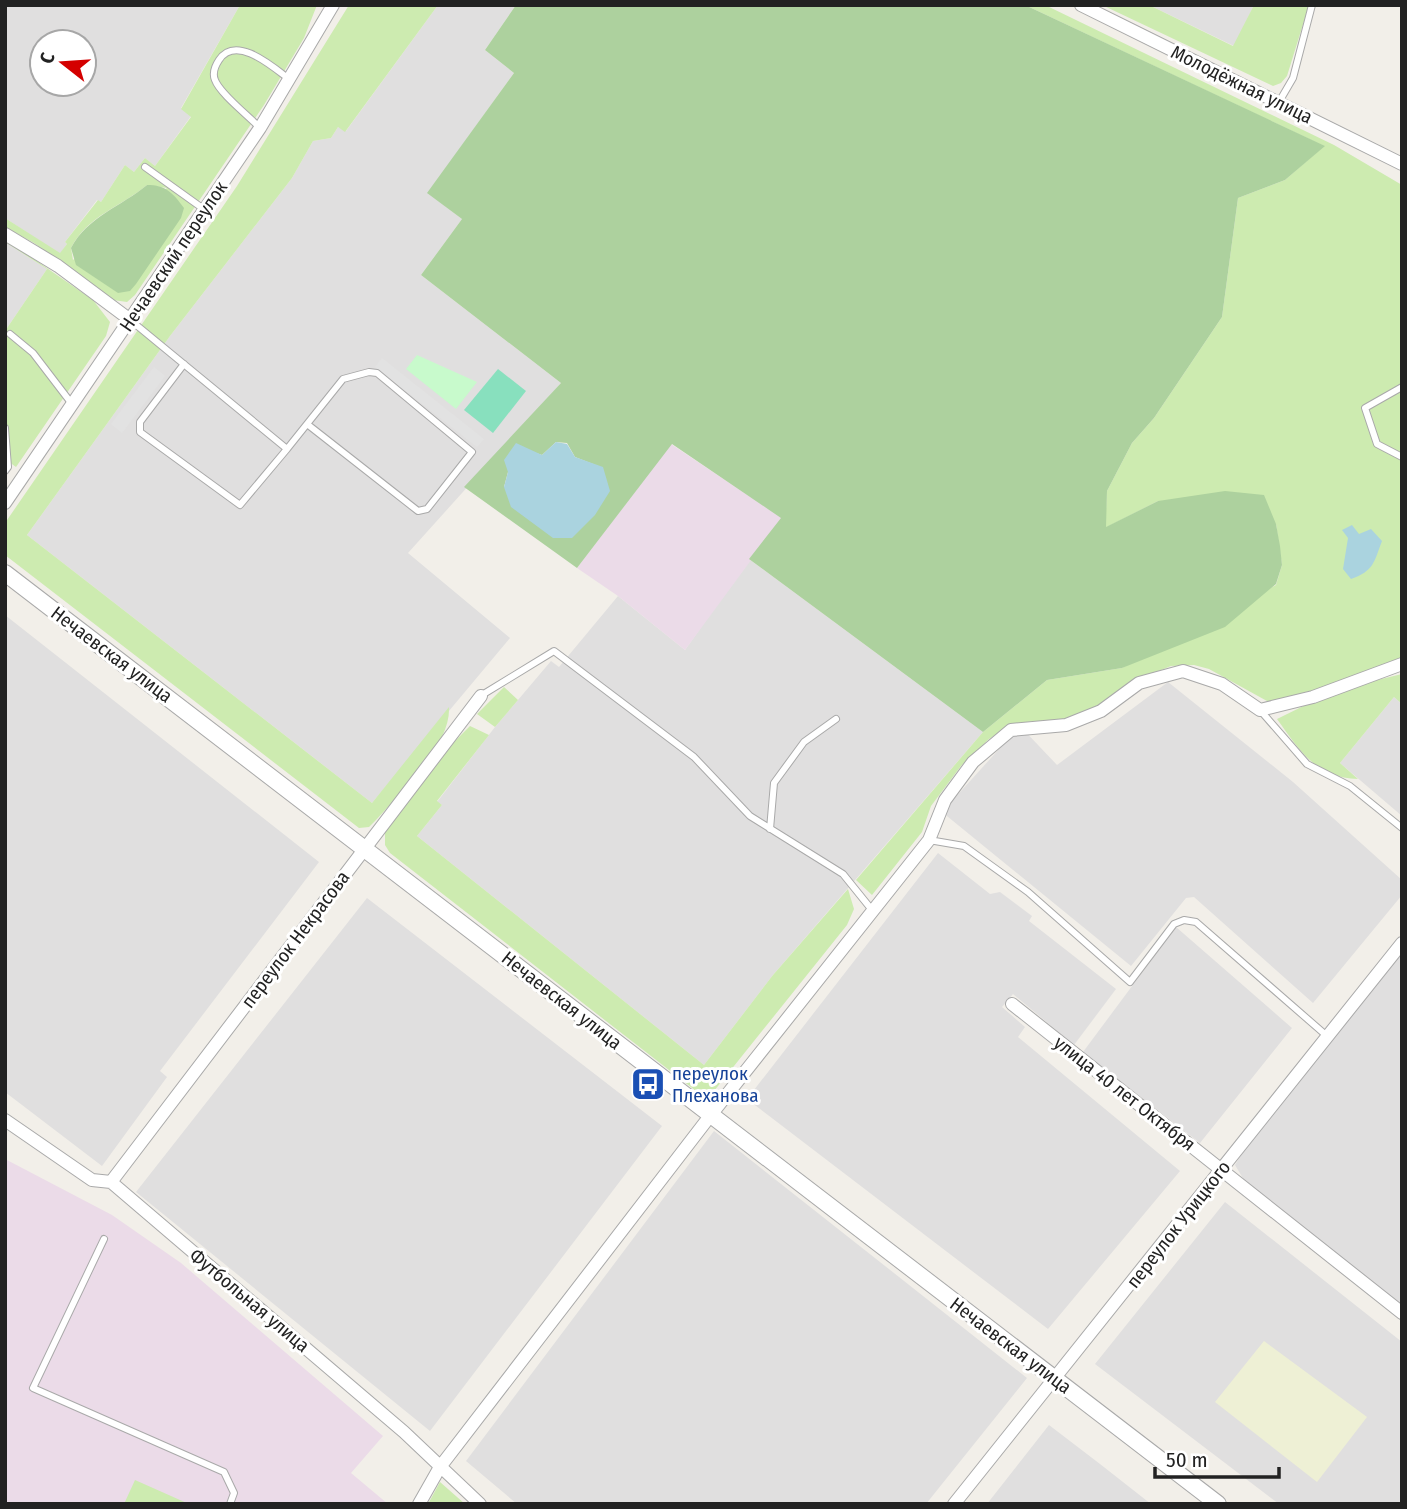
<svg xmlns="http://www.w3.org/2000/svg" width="1407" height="1509" viewBox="0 0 1407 1509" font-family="'Fira Sans Condensed',sans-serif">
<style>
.residential{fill:#e0dfdf;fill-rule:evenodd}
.industrial{fill:#ebdbe8}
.farmland{fill:#eef0d5}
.grass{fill:#cdebb0;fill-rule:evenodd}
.forest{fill:#add19e;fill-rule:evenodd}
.park{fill:#c8facc}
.pitch{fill:#88e0be}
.parking{fill:#e2e2e2}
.water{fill:#aad3df}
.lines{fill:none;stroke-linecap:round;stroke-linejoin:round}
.service-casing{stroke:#a9a9a9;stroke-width:8}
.minor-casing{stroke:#a9a9a9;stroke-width:14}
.tertiary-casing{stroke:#a9a9a9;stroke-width:18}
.service{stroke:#fff;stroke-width:6}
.minor{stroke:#fff;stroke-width:12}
.tertiary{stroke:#fff;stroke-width:16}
.labels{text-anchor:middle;stroke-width:6;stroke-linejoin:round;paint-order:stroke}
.street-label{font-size:19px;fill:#222;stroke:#fff}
.transit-label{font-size:19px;fill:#164399;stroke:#fff;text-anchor:start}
</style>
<rect width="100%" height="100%" fill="#f2efe9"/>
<path class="residential" d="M5 5H240L181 108 191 116 155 166 145 158 134 172 125 165 101 202 97 200 65 242 67 244 60 254 5 218ZM42 42H84V84H42Z
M438 5H516L485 50 514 73 428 193 462 219 421 275 561 383 408 553 510 638 372 803 27 535 170 336 292 178 313 141 331 138 338 127 346 131Z
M1149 5H1254L1234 46Z
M5 242 47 269 5 331Z
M749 559 983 732 773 975 704 1065 417 836 442 805 437 802 495 727 551 661 559 667 618 596 685 650Z
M5 615 319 862 160 1071 167 1077 102 1166 5 1092Z
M1168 682 1293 782 1402 880V895L1313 1003 1194 897 1186 898 1131 966 942 812 1020 726 1057 765Z
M1394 697 1402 704V816L1340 763Z
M938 853 990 894 1000 892 1032 916 1029 921 1116 989 1074 1045 1013 994 1002 1007 1025 1027 1018 1037 1180 1171 1048 1329 747 1099Z
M367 898 662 1126 430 1431 136 1192Z
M1176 927 1292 1028 1200 1143 1083 1052Z
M1402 953V1306L1244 1180 1235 1165 1246 1147Z
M714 1131 1027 1378 926 1504H517L466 1461Z
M1225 1202 1402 1342V1504H1279L1095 1364Z
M1049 1425 1100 1464 1151 1504H987Z"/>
<path class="industrial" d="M671 444 782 518 685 650 618 596 577 568Z
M5 1159 112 1215 181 1263 383 1436 351 1473 388 1504H5Z"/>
<path class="farmland" d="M1264 1341 1367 1417 1317 1482 1215 1402Z"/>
<path class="grass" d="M240 5H317L304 38 264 105 135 295 127 302 113 300 34 243 5 227V218L60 253 67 244 65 242 98 200 101 202 125 165 134 172 145 158 155 166 191 117 181 109ZM147 185 167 188 73 260 71 248C87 216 122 206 147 185Z
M349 5H438L345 132 338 127 331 138 313 141 292 178 170 336 27 535 372 803 449 707C451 746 400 793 376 820L369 827 359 828 5 555V523L237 186Z
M1025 5H1045L1334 145 1402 185V666L1277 703 1267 701 1209 669 1194 665 1171 666 1149 675 1104 705 1068 719 1027 722 1008 727 989 739 961 766 931 806 922 832 872 895 856 880 983 732 1047 680 1122 668 1276 585 1282 565 1276 524 1158 501 1105 528 1107 491 1132 443 1154 418 1222 317 1238 198 1285 180 1324 146Z
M1102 5H1149L1233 46 1254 5H1309L1287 76 1281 83 1273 86Z
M5 239 93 300 110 322 106 336 16 467 5 459V331L47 269 5 242Z
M1402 674V704L1394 697 1340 763 1358 779C1316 778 1300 751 1277 719L1336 690Z
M504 687 518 700 495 727 477 714Z
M470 726 489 735 437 801 442 805 417 836 704 1065 773 975 848 889 854 909 847 925 714 1091H696L390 853 385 845V832L447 749Z
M135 1480 189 1504H124Z
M440 1482 465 1504H428Z"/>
<path class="forest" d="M516 5H1025L1325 146 1285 180 1238 198 1222 317 1154 418 1132 443 1107 491 1106 527 1158 501 1225 491 1264 495 1276 524 1280 546 1282 565 1276 584 1225 627 1122 668 1047 680 983 732 749 559 781 518 672 444 577 568 464 487 561 383 421 275 462 219 427 193 514 73 485 50ZM556 442 567 443 575 457 603 468 504 487 508 472 527 450 542 455Z
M147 185C166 185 173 193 184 208L181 218 136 284 130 291 118 293 76 265 71 248C87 217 122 206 147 185Z"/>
<path class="park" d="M417 355 477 382 456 409 406 369Z"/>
<path class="pitch" d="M498 369 526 391 493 433 464 410Z"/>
<path class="parking" d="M382 358 484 439 477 447 375 367Z
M154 367 165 376 122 433 111 424Z"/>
<path class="water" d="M556 442 567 444 575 457 603 467 610 491 595 515 572 538H553L511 507 504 487 508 472 504 460 516 443 542 455Z
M1352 525 1359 534 1371 529 1382 541C1374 562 1374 571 1351 579L1343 569 1348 538 1342 530Z"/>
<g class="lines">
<g class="service-casing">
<path id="service" d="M1279 102 1293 78 1312 5
M260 128C249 116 220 94 215 80 212 73 215 66 219 60 236 34 273 67 289 79
M145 167 205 210
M129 319 287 449 343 379 369 372 377 373 472 452 427 509 418 511 307 424
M10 334 33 353 72 404
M184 364 140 422V432L240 505 287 449
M1402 387 1365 408 1377 444 1402 457
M5 428 8 467 5 471
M482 695 554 651 694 757 750 816 843 874 872 910
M1260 710 1307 764 1350 786 1402 828
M770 829 774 783 804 742 836 719
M929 840 964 846 1028 892 1130 982 1174 924 1184 920 1196 922 1327 1036
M104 1239 33 1388 224 1472 234 1493 230 1504"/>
</g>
<g class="minor-casing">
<path id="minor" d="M1081 5 1402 164
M5 234 58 266 129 319
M5 503 260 128 333 5
M1012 1004 1402 1313
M5 1120 92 1180 111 1182 404 1432 480 1504
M111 1182 481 696
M419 1504 440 1467 710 1116 929 840 945 800 973 762 1011 730 1066 725 1101 711 1139 683 1183 671 1222 684 1260 710 1313 697 1402 664
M954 1504 1402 943"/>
</g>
<g class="tertiary-casing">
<path id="tertiary" d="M5 573 1218 1504"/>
</g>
<use href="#service" class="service"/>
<use href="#minor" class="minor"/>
<use href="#tertiary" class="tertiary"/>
</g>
<defs>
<g id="bus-square" transform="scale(1.75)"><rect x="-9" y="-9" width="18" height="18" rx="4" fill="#1a4fb4" stroke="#fff"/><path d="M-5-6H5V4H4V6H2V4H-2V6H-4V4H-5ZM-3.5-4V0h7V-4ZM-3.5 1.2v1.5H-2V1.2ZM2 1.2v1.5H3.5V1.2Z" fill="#fff"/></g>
</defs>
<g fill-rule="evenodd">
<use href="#bus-square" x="648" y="1084"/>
</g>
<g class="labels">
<g class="street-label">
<text transform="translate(1242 84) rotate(26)" y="7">Молодёжная улица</text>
<text transform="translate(173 256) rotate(-56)" y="7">Нечаевский переулок</text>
<text transform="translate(112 654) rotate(37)" y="7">Нечаевская улица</text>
<text transform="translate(295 939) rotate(-53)" y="7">переулок Некрасова</text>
<text transform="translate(562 1000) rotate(38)" y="7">Нечаевская улица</text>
<text transform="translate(1125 1093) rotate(38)" y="7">улица 40 лет Октября</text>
<text transform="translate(1178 1224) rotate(-52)" y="7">переулок Урицкого</text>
<text transform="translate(250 1300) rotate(40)" y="7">Футбольная улица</text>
<text transform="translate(1011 1345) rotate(37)" y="7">Нечаевская улица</text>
</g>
<g class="transit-label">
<text x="672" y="1080">переулок<tspan x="672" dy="22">Плеханова</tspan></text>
</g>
</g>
<rect width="1407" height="1509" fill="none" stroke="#222222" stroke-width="14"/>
<g transform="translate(63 63) rotate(287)"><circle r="33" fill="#ffffff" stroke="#a7a7a7" stroke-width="2"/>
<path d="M0-5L12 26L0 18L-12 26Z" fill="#d40000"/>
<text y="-10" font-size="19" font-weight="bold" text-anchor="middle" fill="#222222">С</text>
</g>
<path d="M1155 1467v10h124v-10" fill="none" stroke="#222222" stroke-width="3.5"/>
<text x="1166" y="1467" font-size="21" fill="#222222" stroke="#ffffff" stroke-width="5" paint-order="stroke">50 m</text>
</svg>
